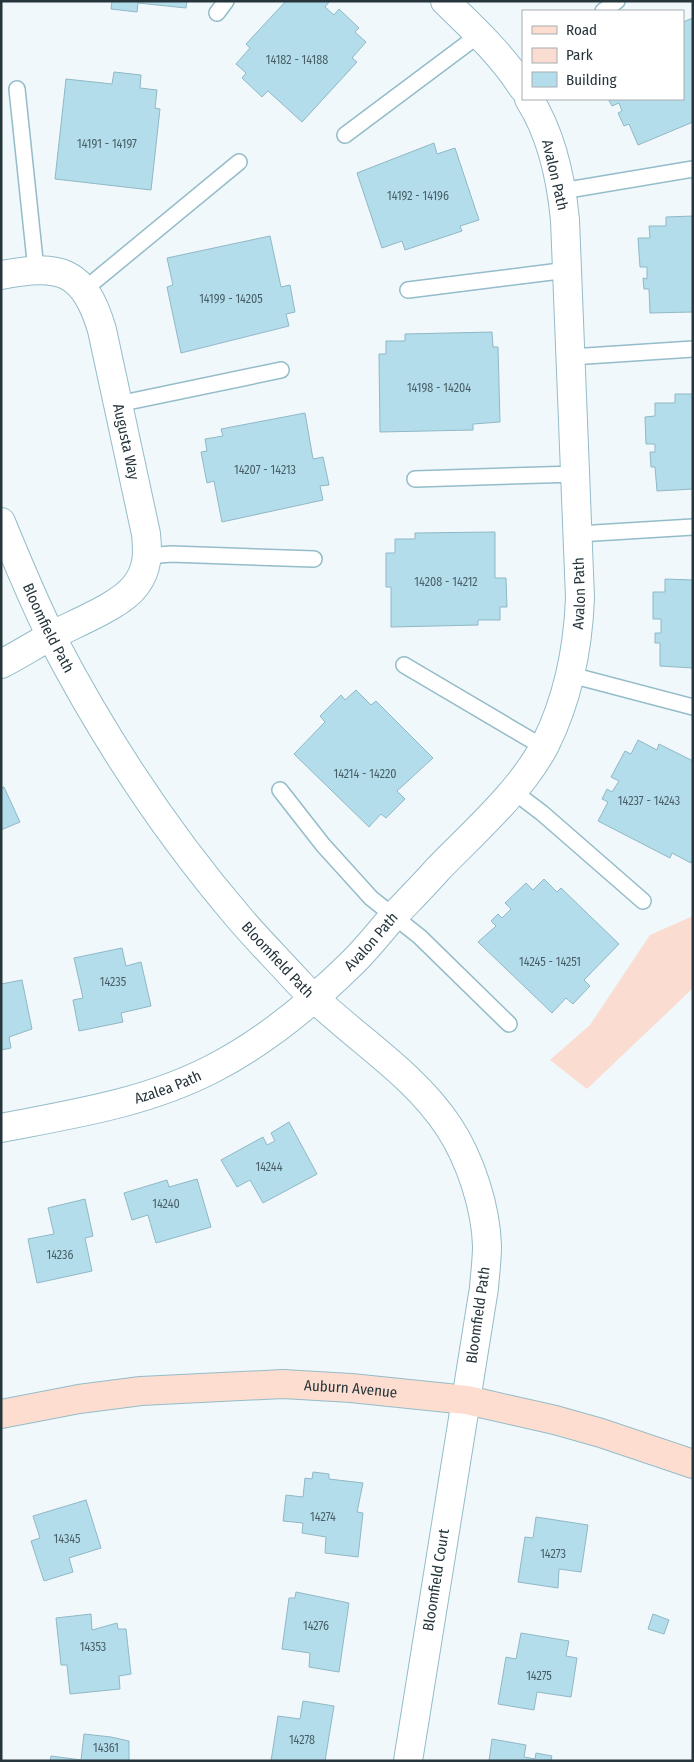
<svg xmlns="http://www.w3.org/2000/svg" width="694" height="1762" viewBox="0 0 694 1762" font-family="'Fira Sans Condensed',sans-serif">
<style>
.green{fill:#fadcd0}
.building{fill:#b4ddeb;stroke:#90b8c6}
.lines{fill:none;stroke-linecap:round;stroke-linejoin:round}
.lane-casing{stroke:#94bcc9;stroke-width:18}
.street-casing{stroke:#94bcc9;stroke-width:30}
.secondary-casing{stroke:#94bcc9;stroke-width:30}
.lane{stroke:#fff;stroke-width:15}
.street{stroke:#fff;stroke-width:28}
.secondary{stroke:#fdddcf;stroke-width:28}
.labels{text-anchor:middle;stroke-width:4;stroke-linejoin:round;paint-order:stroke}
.number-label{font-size:12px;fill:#495f67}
.street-label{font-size:15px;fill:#25353b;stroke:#fff}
</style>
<rect width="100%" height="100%" fill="#f0f8fb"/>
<path class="green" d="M693 916V988L587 1089 550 1060 590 1025 650 935Z"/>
<path class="building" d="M112 1H187L186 8 138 3 137 12 111 9Z
M286 1H328L329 2 325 7 334 15 339 9 359 28 355 32 366 42 352 58 357 62 302 122 268 91 262 97 242 78 246 73 236 64 250 48 246 44Z
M693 18V122L638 145 629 124 624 126 618 113 622 111 619 103 612 106 608 99H683V22Z
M114 72 141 75 140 88 157 90 155 108 160 109 151 190 55 179 66 79 112 84Z
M434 143 437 154 455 148 479 220 460 226 462 231 405 250 402 241 382 248 357 173Z
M693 216V312L650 313 649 289H644L643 278 647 279V267H640L638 238H650L649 226H666V217Z
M270 236 281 287 290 285 295 312 286 314 289 326 181 353 167 287 173 285 167 258Z
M492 332 493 347H498L500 422 473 424V430L380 432 379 354H386V341H405V334Z
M675 394H693V489L657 491 655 467H651L650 452H655V444H646L645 417 655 416V403H675Z
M305 413 313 459 323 457 329 485 320 486 323 500 222 522 214 481 207 483 201 452 207 451 205 439 223 436 221 429Z
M495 532V578H506L507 607H500V620H478V625L391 627V587H386V553H395V539H415V533Z
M693 572V668L660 666V643H655V633H661V619H653V592H665V579L693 580Z
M356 690 371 705 376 701 433 758 397 791 405 799 386 818 381 814 369 827 294 754 325 722 320 716 341 695 345 700Z
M638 740 657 750 659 744 693 761V859L691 863 672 853 670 858 598 821 608 802 602 799 607 789 612 792 619 781 611 777 625 751 631 754Z
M4 787 20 822 1 830V788Z
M544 879 557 892 561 888 619 944 584 980 590 986 573 1004 566 998 552 1013 478 942 496 926 491 921 498 914 502 918 511 909 505 903 526 883 533 890Z
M122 948 126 966 141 962 151 1006 121 1013 123 1022 79 1031 73 1000 83 998 74 958Z
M22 980 32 1029 9 1037 11 1048 1 1050V984Z
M289 1122 317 1174 263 1203 250 1180 237 1187 221 1160 263 1137 267 1145 275 1141 271 1133Z
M197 1179 211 1227 156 1243 148 1215 132 1220 124 1193 167 1180 169 1187Z
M85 1199 93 1236 85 1238 92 1271 37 1283 28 1239 54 1234 48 1208Z
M313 1472 329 1474V1479L363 1483 357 1512 363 1513 358 1557 325 1553 326 1537 302 1533 303 1523 283 1521 286 1495 303 1497 305 1478 312 1479Z
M86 1500 101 1548 69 1558 73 1572 44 1581 31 1541 40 1538 33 1516Z
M536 1517 588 1525 581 1572 559 1569 558 1588 518 1582 525 1537 533 1538Z
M296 1592 349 1603 339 1672 309 1667 310 1653 282 1649 289 1598H295Z
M91 1614 92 1630 117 1623 118 1629H126L131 1674 119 1676 120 1689 70 1694 67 1665H61L56 1618Z
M653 1614 669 1620 664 1634 648 1629Z
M521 1633 569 1641 566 1656 577 1658 571 1697 537 1692 534 1710 498 1704 506 1657 516 1659Z
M303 1701 334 1706 325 1761H271L278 1716 300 1719Z
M84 1734 111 1737 129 1741V1761H50L51 1756 81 1760Z
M492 1739 526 1745 524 1757 535 1759 536 1753 552 1756 551 1760 556 1761H489Z"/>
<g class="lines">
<g class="lane-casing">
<path id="lane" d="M603 11 617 1
M217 13 226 1
M17 89 36 270
M345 135 480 34
M562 191 693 169
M85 289 239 162
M408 290 568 270
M571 357 693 349
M118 404 281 370
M415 479 576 474
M578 534 693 527
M148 556 171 554 314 559
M404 665 543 747
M571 675 693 707
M280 790 323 845 371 898 420 937 509 1024
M513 791 542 813 643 901"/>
</g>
<g class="street-casing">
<g id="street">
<path d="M445 1C473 28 502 55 523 88"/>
<path id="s1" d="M1 275C60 264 84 269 102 330L146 534C148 553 148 569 136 585 121 606 75 623 51 636 34 645 19 655 1 664"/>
<path id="s2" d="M1 522C17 561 33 600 52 638 104 738 167 834 241 920 259 941 279 961 298 982 345 1032 411 1069 449 1127 470 1159 486 1207 487 1246 487 1260 485 1274 484 1288L408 1761"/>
<path id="s3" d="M1 1128C73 1114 146 1103 212 1069 263 1043 308 1006 349 966 365 951 378 934 392 918 407 902 423 886 438 869 474 832 521 791 545 745 568 699 578 649 580 598L565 220C561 178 552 135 529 99"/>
</g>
</g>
<g class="secondary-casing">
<g id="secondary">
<path id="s4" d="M1 1414 79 1399 141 1391 283 1384 351 1388 467 1400 555 1420 601 1433 693 1464"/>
</g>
</g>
<use href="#lane" class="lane"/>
<use href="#street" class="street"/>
<use href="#secondary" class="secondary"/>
</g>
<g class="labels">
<g class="number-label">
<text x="297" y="64">14182 - 14188</text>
<text x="107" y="148">14191 - 14197</text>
<text x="418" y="200">14192 - 14196</text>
<text x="231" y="303">14199 - 14205</text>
<text x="439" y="392">14198 - 14204</text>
<text x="265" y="474">14207 - 14213</text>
<text x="446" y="586">14208 - 14212</text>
<text x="365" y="778">14214 - 14220</text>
<text x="649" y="805">14237 - 14243</text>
<text x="550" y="966">14245 - 14251</text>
<text x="113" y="986">14235</text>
<text x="269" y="1171">14244</text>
<text x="166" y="1208">14240</text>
<text x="60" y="1259">14236</text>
<text x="323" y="1521">14274</text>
<text x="67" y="1543">14345</text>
<text x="553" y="1558">14273</text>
<text x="316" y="1630">14276</text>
<text x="93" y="1651">14353</text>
<text x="539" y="1680">14275</text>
<text x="302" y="1744">14278</text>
<text x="106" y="1752">14361</text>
</g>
<g class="street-label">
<text transform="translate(555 175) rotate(77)" y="5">Avalon Path</text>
<text dy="5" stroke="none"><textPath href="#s1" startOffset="248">Augusta Way</textPath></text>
<text dy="5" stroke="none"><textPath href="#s3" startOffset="845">Avalon Path</textPath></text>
<text dy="5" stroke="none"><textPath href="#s2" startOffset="116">Bloomfield Path</textPath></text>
<text dy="5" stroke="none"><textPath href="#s3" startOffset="425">Avalon Path</textPath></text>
<text dy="5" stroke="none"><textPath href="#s2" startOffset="521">Bloomfield Path</textPath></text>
<text dy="5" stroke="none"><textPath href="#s3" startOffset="172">Azalea Path</textPath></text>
<text transform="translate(478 1315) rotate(-82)" y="5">Bloomfield Path</text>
<text dy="5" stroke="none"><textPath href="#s4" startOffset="352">Auburn Avenue</textPath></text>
<text transform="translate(436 1580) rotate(-81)" y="5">Bloomfield Court</text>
</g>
</g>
<rect width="694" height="1762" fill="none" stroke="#25353b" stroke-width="5"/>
<rect x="522" y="10" width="162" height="90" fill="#ffffff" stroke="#a8aeb1"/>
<rect x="532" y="26" width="25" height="8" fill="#fdddcf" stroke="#a8aeb1"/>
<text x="566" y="35" font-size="15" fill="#25353b">Road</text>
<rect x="532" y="48" width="25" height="15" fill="#fadcd0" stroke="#a8aeb1"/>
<text x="566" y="60" font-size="15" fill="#25353b">Park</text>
<rect x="532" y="72" width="25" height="15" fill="#b4ddeb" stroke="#a8aeb1"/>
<text x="566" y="85" font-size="15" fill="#25353b">Building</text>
</svg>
